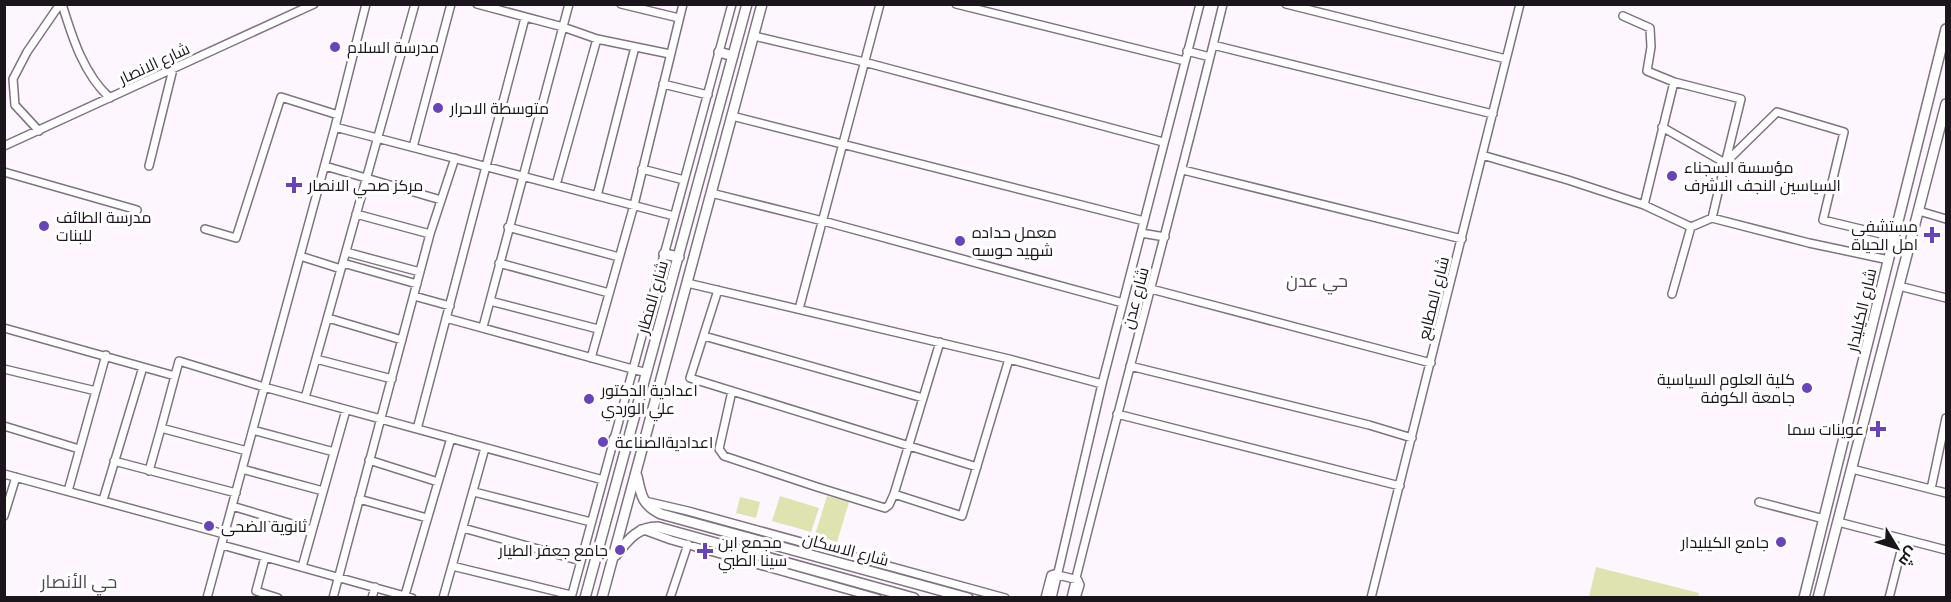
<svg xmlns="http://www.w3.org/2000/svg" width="1951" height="602" viewBox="0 0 1951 602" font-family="'Titillium Web',Cairo,sans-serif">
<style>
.green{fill:#dee3af}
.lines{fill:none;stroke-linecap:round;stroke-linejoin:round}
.minor-casing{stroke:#7f7380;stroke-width:10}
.major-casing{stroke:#7f7380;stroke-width:12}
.minor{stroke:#fff;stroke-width:7}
.major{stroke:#fff;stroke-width:9}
.poi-dot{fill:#6943bc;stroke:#fff;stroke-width:2}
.labels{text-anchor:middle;stroke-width:6;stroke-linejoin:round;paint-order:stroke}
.poi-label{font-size:16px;fill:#1b161b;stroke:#fff;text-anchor:start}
.street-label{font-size:16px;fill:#1b161b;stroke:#fff}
.neighbourhood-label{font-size:18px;fill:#514652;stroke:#fff}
</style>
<rect width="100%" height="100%" fill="#fef6ff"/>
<path class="green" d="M780 496 819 508 811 532 772 521Z
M827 496 849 502 837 542 815 535Z
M740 497 760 502 756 518 736 513Z
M1596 567 1699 593 1698 597H1589Z"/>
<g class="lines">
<g class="minor-casing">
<path id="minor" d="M62 4C72 37 84 75 110 98
M477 4 563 27 597 39 670 54
M621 4 679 18
M956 4 1185 61
M1286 4 1506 59
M1623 16 1650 28 1651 47 1647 71 1674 82 1644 205
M754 36 864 62 1163 142
M1213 45 1493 114
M1187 51 1210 57
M1674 82 1741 99 1726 160
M663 84 708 95
M732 116 1144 221
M335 127 674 216
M1662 127 1725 163 1712 218
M39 131 15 105 13 79 27 52 60 4
M4 146 314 4
M413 147 451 4
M1482 155 1568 180 1644 205 1691 227 1712 218 1809 243 1889 260
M1725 163 1777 112 1844 132 1823 220 1894 237
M149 166 173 69
M325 166 441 200
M642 169 684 180
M1183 170 1462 239
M4 172 137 210
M556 185 597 39
M711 193 823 221 1123 303
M597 196 635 47
M1919 211 1946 219
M356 214 430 234
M508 227 619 257
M205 229 236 238 281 97 338 115
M1141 233 1165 237
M346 252 420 272
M300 256 341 269
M343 263 417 284
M499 263 609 293
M687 283 1009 359 1102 384
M1899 286 1946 298
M1151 289 1431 363
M718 290 690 378 977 467
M1672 294 1691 227
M414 296 450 306
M490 301 598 329
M799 309 880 4
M328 318 402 340
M446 318 647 373
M483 327 569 4
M4 328 175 376
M704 336 923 398
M591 358 634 205 683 4
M316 359 392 379
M1130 366 1369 425 1412 438
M4 369 96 391
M732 391 719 449 724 456 817 487 885 508 889 505 894 494 940 342
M305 398 415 4
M1117 414 1400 486
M4 426 79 449
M161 428 179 361 264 387 603 480
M417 429 525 18
M253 430 334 452
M369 460 438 482
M114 461 236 493
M242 469 323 491
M1852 469 1946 493
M149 471 161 428 247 451
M4 474 224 534
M1931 489 1946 418
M68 491 106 355
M474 492 591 522
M894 494 962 516 1009 359
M359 499 427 518
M103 500 143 367
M645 501 688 511 1005 598
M1759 502 1824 519
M232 506 312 530
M4 516 16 477
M1838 522 1946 550
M463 528 581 561
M641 529 671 540 877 598
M222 545 412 598
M265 557 256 591 278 598
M452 566 571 595
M302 567 346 410
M405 595 451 438
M207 598 335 127 366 4
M333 598 430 234 455 158
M372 598 375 587
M443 598 485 448
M571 598 732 4
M670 598 688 544
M1045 598 1051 575 1054 574 1078 580 1080 585 1076 598
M1052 598 1102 384 1200 4
M1071 598C1120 399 1175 203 1223 4
M1371 598 1520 4
M1889 598 1904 539"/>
</g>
<g class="major-casing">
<path id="major" d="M719 52 733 56
M664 254 679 257
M614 439 628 442
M637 476C641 495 642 505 661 514L968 598
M616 555C628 540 637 527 658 527L914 598
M585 598 747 4
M602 598 762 4
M1804 598 1946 29
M1818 598 1946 104"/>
</g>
<use href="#minor" class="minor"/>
<use href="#major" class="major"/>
</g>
<g class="poi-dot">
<circle cx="335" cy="47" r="6"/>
<circle cx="438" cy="108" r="6"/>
<circle cx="1672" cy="176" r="6"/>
<path d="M291 176h6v6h6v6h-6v6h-6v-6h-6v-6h6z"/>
<circle cx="44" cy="226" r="6"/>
<path d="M1929 226h6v6h6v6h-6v6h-6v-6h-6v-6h6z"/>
<circle cx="960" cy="241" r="6"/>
<circle cx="1807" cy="388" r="6"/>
<circle cx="589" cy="399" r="6"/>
<path d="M1875 420h6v6h6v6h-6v6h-6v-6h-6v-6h6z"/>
<circle cx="603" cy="442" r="6"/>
<circle cx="209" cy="526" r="6"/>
<circle cx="1781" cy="542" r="6"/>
<circle cx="620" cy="550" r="6"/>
<path d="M702 542h6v6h6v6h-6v6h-6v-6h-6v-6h6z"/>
</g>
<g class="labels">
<g class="poi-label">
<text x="347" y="53">مدرسة السلام</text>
<text x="450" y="114">متوسطة الاحرار</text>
<text x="1684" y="173">مؤسسة السجناء<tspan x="1684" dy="18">السياسين النجف الاشرف</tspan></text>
<text x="308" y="191">مركز صحي الانصار</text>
<text x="56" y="223">مدرسة الطائف<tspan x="56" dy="18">للبنات</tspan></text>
<text x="1918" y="232" text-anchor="end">مستشفى<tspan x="1918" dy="18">امل الحياة</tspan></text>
<text x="972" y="238">معمل حداده<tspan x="972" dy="18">شهيد حوسه</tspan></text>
<text x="1795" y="385" text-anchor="end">كلية العلوم السياسية<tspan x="1795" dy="18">جامعة الكوفة</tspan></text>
<text x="601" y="396">اعدادية الدكتور<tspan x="601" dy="18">علي الوردي</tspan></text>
<text x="1864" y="435" text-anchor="end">عوينات سما</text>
<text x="615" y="448">اعداديةالصناعة</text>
<text x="221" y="532">ثانوية الضحى</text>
<text x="718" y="548">مجمع ابن<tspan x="718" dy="18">سينا الطبي</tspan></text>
<text x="1769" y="548" text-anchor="end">جامع الكيليدار</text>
<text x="608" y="556" text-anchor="end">جامع جعفر الطيار</text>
</g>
<g class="street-label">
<text transform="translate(154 63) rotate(-25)" y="6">شارع الانصار</text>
<text transform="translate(652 297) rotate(-74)" y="6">شارع المطار</text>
<text transform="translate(1135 298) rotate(-75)" y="6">شارع عدن</text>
<text transform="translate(1433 298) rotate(-76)" y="6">شارع المطابع</text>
<text transform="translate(1861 310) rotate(-77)" y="6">شارع الكيليدار</text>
<text transform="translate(846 549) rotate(15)" y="6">شارع الاسكان</text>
</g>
<g class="neighbourhood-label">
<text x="1317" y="287">حي عدن</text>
<text x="79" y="588">حي الأنصار</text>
</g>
</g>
<rect width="1951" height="602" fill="none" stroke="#1b161b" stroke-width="12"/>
<g transform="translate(1897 548) rotate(128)" stroke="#ffffff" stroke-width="4.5" paint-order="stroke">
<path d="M0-4.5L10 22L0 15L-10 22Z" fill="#1b161b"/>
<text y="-9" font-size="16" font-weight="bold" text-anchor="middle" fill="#1b161b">ش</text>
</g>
</svg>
